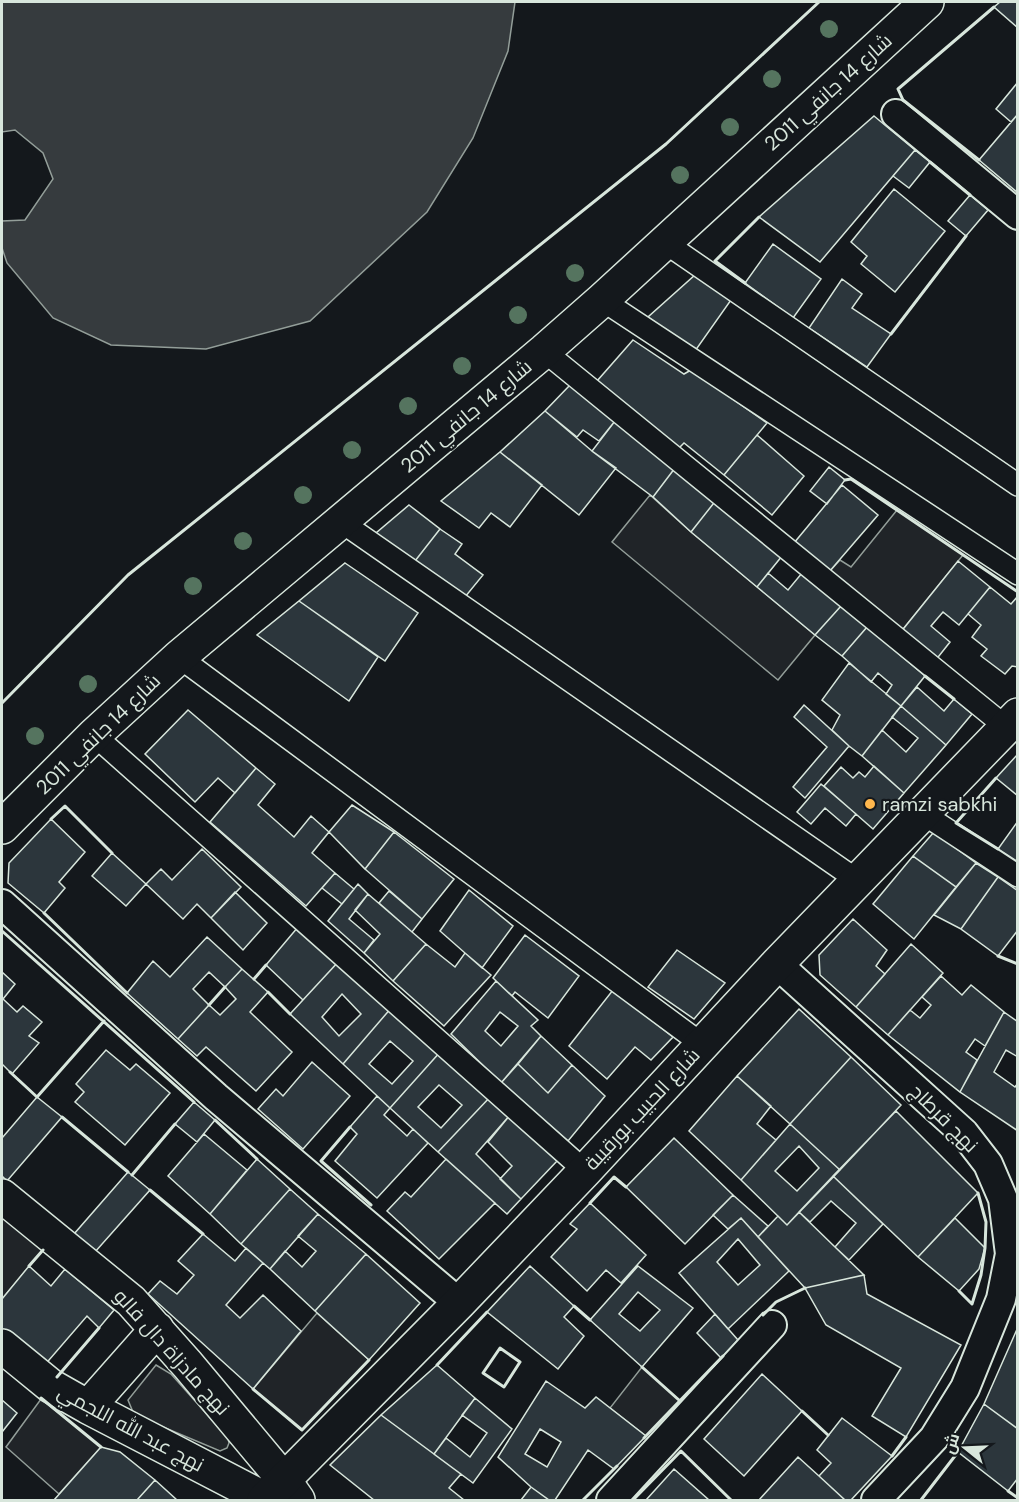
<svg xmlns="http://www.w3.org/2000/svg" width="1019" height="1502" viewBox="0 0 1019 1502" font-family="'DM Sans',Cairo,sans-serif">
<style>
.green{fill:#202428;stroke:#939e99;stroke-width:1.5}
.water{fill:#363b3e;stroke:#939e99;stroke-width:1.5}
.building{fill:#2c363c;stroke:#d8e6dc;stroke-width:1.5;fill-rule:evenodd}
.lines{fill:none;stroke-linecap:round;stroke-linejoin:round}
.pedestrian-casing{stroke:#d8e6dc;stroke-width:24}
.minor-casing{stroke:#d8e6dc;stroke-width:32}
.tertiary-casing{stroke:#d8e6dc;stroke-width:36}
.primary-casing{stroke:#d8e6dc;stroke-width:36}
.pedestrian{stroke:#14181c;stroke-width:21}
.minor{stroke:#14181c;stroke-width:28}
.tertiary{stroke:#14181c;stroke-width:33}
.primary{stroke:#14181c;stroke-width:33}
.wall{stroke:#d8e6dc;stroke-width:3}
.tree{fill:#55745f}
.poi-dot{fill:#ffb74d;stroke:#14181c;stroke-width:2}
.labels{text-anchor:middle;stroke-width:4.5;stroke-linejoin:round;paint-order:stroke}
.street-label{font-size:20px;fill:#d8e6dc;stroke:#14181c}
.poi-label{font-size:20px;fill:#d8e6dc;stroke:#14181c;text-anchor:start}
</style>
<rect width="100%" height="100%" fill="#14181c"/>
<path class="green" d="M650 495 691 532 815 635 778 680 612 542Z
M897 510 963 555 900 633 829 572 840 560 851 567Z
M3 1217 43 1250 2 1299V1219Z
M317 1313 369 1360 302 1430 253 1389Z
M156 1365 171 1374 228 1438 229 1443 227 1448 220 1451 144 1419 133 1412 128 1400Z
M642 1367 680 1401 646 1436 610 1408Z
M41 1399 101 1447 59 1494 6 1447Z"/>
<path class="water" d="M2 2H515L508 51 473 138 427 212 310 321 206 349 111 345 53 318 7 263 2 248V221L25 220 53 179 43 153 15 130 2 132Z"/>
<path class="building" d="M1000 2H1018V28L994 7Z
M1018 82V114L1011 122 996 109Z
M1018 114V193L979 160Z
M874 116 915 150 820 262 759 217Z
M915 150 930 162 909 188 893 176Z
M894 189 945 231 895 292 861 264 867 256 851 242Z
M970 195 988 210 966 236 948 221Z
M773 244 821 279 793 318 745 283Z
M695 275 731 300 695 351 648 317Z
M842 279 862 294 852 308 891 334 867 367 809 328Z
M633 340 684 374 691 370 767 423 724 475 684 443 678 449 597 381Z
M570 385 615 421 599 441 583 430 577 437 545 411Z
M545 411 592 451 616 468 579 515 500 452Z
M615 421 675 468 653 497 592 451Z
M757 435 804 476 772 515 724 475Z
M500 452 542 485 510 527 491 513 479 528 441 501Z
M829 467 845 480 827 504 810 491Z
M675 468 717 499 691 532 653 497Z
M842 485 878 515 829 572 794 543Z
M717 499 782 556 757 587 691 532Z
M409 505 440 529 415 561 376 533Z
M440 529 462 544 455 554 483 575 465 597 415 561Z
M958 561 990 587 959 625 943 612 931 626 950 642 935 661 900 633Z
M345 563 418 613 385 661 299 601Z
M768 573 788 590 802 573 841 606 815 635 757 587Z
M990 587 1011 604 1018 596V667L1012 666 1005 674 981 656 987 649 972 637 981 625 968 614Z
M299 601 378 657 349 701 257 635Z
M841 606 867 627 842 656 815 635Z
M867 627 925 676 901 706 886 694 892 685 878 673 871 682 842 656Z
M849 663 901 706 862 756 849 746 832 730 840 715 822 700Z
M917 687 944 711 954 699 972 714 946 745 901 706Z
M804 705 849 746 805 798 793 787 827 747 794 717Z
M901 706 946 745 904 793 862 756 882 730 906 752 918 738 892 717Z
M188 710 256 768 235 793 218 778 195 802 145 754Z
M1017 755 1018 756V796L996 778Z
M874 766 904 793 873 829 824 786 841 767 853 778 859 772 865 777Z
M256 768 275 784 258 805 294 837 311 816 329 832 312 853 335 873 306 906 210 822Z
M821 784 856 814 846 826 825 808 811 824 797 812Z
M352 805 394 832 365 869 329 832Z
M51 819 85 852 59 882 65 888 44 913 8 883 9 863Z
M1018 821V862L998 849Z
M394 832 454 879 422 919 365 869Z
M934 832 976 863 956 887 913 856Z
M202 849 241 887 211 918 197 904 183 919 146 884 161 869 172 880Z
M112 853 146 884 126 906 92 876Z
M913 856 956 887 914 939 873 904Z
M976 863 998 877 961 929 934 915Z
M335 873 354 889 342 904 322 888Z
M998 877 1018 891V930L998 956 961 929Z
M358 884 368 894 349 919 374 940 364 953 328 921Z
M469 890 513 926 482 968 440 931Z
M389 891 422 919 412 932 379 903Z
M235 892 267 923 243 950 211 918Z
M368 894 426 944 393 981 364 953 380 934 355 910Z
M853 919 887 950 876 966 885 974 856 1007 820 975 819 955Z
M298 927 339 961 303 1000 266 965Z
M525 935 579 976 548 1018 515 992 512 996 493 978Z
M207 937 242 969 225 987 209 972 193 989 209 1005 178 1039 127 993 153 961 170 977Z
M426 944 455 967 465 953 491 975 444 1026 393 981Z
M911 944 943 973 888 1035 856 1007Z
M677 950 725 983 694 1019 648 987Z
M339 961 392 1007 343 1064 290 1014ZM342 994 361 1014 339 1036 322 1017Z
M242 969 268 992 250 1012 292 1052 256 1091 206 1047 197 1056 178 1039 209 1005 220 1015 236 999 225 987Z
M2 972 15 984 3 999 17 1012 23 1006 42 1022 29 1036 39 1043 12 1074 2 1064Z
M941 976 962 995 971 985 1004 1012 985 1046 975 1039 966 1052 977 1060 960 1092 888 1035 910 1010 920 1018 931 1005 922 997Z
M496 981 538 1020 531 1026 541 1036 501 1083 451 1034ZM500 1012 518 1026 501 1046 485 1031Z
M613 990 673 1037 651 1060 635 1047 607 1079 569 1046Z
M392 1007 441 1051 390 1108 343 1064ZM390 1041 413 1061 392 1084 369 1064Z
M799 1009 851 1057 790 1124 737 1076Z
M1004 1012 1018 1022V1057L1006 1050 994 1072 1015 1087 1018 1083V1131L960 1092Z
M541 1036 572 1065 548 1093 518 1064Z
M106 1050 130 1070 136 1064 170 1093 125 1145 75 1102 84 1092 76 1084Z
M441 1051 491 1096 438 1152 390 1108ZM439 1085 462 1105 441 1128 418 1107Z
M851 1057 901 1105 840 1170 790 1124Z
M312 1062 350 1096 303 1149 258 1109 276 1089 283 1096Z
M518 1064 548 1093 572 1065 605 1096 568 1141 501 1083Z
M737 1076 771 1106 757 1124 776 1140 741 1180 689 1131Z
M377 1096 390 1108 384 1115 407 1136 413 1129 428 1143 377 1198 335 1161 357 1134 350 1127Z
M491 1096 510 1115 476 1154 521 1199 507 1214 438 1152Z
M37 1097 62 1117 7 1181 2 1176V1138Z
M194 1102 215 1120 197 1142 175 1124Z
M896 1111 978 1193 918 1257 833 1176Z
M510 1115 557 1161 521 1199 500 1179 512 1166 488 1142Z
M790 1124 840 1170 787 1225 741 1180ZM799 1146 819 1168 797 1191 775 1171Z
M204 1134 247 1170 210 1214 168 1176Z
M674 1138 733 1195 685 1244 626 1187Z
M257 1159 290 1189 241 1244 210 1214Z
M446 1159 495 1203 439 1259 387 1211 405 1192 411 1197Z
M128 1172 150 1190 95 1252 74 1234Z
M833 1176 883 1224 849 1260 835 1247 856 1223 831 1201 810 1222 799 1212Z
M290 1189 318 1214 270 1269 241 1244Z
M733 1195 768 1226 758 1237 741 1218 728 1229 713 1215Z
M590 1203 646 1255 621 1283 606 1270 587 1291 551 1257 577 1229 570 1224Z
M799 1212 835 1247 864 1275 805 1288 758 1237 778 1216 787 1225Z
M318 1214 366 1254 315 1311 270 1269 285 1251 302 1267 316 1251 298 1236Z
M741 1218 789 1271 728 1329 679 1273ZM738 1239 760 1265 738 1285 717 1262Z
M955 1218 985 1248 979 1269 959 1291 918 1257Z
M203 1234 235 1261 246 1248 263 1263 226 1305 240 1318 263 1295 301 1331 253 1389 148 1294 160 1281 177 1294 194 1275 178 1261Z
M366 1254 420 1303 369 1360 315 1311Z
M29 1266 51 1286 65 1269 114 1310 99 1328 87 1316 43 1367 2 1332V1299Z
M530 1266 574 1306 564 1317 584 1336 558 1369 487 1312Z
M638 1266 693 1308 642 1367 590 1320ZM638 1292 660 1310 640 1331 619 1314Z
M864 1275 867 1294 961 1345 906 1437 872 1416 901 1368 826 1325 805 1288Z
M715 1314 738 1340 721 1358 697 1333Z
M1018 1327V1429L984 1404Z
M437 1365 475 1398 434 1454 381 1415Z
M762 1374 802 1411 744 1476 704 1439Z
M546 1381 585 1408 596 1397 646 1436 614 1469 588 1450 555 1500H549L531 1487 498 1457ZM540 1429 561 1442 547 1467 525 1454Z
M475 1398 512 1429 473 1483 434 1454 446 1438 470 1457 487 1433 462 1415Z
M2 1400 17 1413 2 1432Z
M984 1404 1018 1429V1478L1008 1491 958 1452Z
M381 1415 461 1474 449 1488 464 1500H374L330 1465Z
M842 1418 892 1456 851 1500H845L819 1476 831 1463 817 1450Z
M101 1447 120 1452 155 1480 137 1500H54Z
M798 1457 819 1476 845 1500H759Z
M674 1469 709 1500H646Z
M155 1480 177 1500H137Z
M531 1487 549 1500H521Z"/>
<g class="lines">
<g class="pedestrian-casing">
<path id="pedestrian" d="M664 242 1018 485
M602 300 1018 574
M544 351 1006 727
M340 521 857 880
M179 657 703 1045
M94 735 585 1171
M922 813 1018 876"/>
</g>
<g class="minor-casing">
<path id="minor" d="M896 114 1018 215
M2 904 216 1097 459 1303
M777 964 964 1133 988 1164 1003 1199 1010 1254 1001 1299 965 1388 934 1438 876 1500
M611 1500 772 1325"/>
</g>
<g class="tertiary-casing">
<path id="tertiary" d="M2 827 94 735 179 657 544 351 602 300 927 2
M2 1196 131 1301 188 1365 284 1480 298 1500
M2 1346 51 1386 88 1407 267 1500
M88 1407 157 1329"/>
</g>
<g class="primary-casing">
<path id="primary" d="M264 1500 459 1303 585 1171 777 964 1018 715"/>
</g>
<use href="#pedestrian" class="pedestrian"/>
<use href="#minor" class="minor"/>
<use href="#tertiary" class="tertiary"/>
<use href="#primary" class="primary"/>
<path class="wall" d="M979 160 903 100 898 89 994 7
M930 162 970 195
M745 283 715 261 759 217
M891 334 966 236
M845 480 851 479 1018 592
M925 676 954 699
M2 703 128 575 666 144 819 2
M996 778 956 823 998 849
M51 819 65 806 112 853
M44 913 127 993
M2 931 194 1102
M998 956 1018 964
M254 979 266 965
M268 992 290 1014
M209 1005 225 987
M10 1072 37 1097 104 1021
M62 1117 128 1172
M215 1120 257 1159
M350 1127 321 1161 371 1205
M132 1175 175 1124
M150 1190 203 1234
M590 1203 614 1177 626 1187
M29 1266 43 1250
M959 1291 972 1304 981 1275 985 1248 986 1222 978 1193
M574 1306 590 1320
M763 1315 776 1302 805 1288
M500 1348 520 1362 504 1387 483 1373Z
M437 1365 487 1312
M642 1367 680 1401
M57 1377 99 1328
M253 1389 302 1430 369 1360
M41 1398 101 1447
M802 1411 828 1435
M644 1438 723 1356
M892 1456 906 1437
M1008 1491 1018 1498
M583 1500 617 1466
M633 1500 681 1451 731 1500
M921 1500 958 1452"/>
</g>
<g class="tree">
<circle cx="829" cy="29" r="9"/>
<circle cx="772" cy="79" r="9"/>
<circle cx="730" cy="127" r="9"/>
<circle cx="680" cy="175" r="9"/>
<circle cx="575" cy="273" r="9"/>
<circle cx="518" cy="315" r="9"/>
<circle cx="462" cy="366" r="9"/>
<circle cx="408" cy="406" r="9"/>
<circle cx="352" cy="450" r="9"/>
<circle cx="303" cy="495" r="9"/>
<circle cx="243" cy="541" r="9"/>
<circle cx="193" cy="586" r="9"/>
<circle cx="88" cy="684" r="9"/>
<circle cx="35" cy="736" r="9"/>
</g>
<circle class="poi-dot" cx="870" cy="804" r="6"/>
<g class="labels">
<g class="street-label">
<text transform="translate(828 92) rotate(-42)" y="7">شارع 14 جانفي 2011</text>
<text transform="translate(466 416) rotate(-40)" y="7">شارع 14 جانفي 2011</text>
<text transform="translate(98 734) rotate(-44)" y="7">شارع 14 جانفي 2011</text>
<text transform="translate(642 1109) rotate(-47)" y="7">شارع الحبيب بورقيبة</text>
<text transform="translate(944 1118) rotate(45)" y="7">نهج قرطاج</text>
<text transform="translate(172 1352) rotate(48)" y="7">نهج مادزاة دال فالو</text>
<text transform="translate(131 1428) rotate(28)" y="7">نهج عبد الله اللجمي</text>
</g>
<g class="poi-label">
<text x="882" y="811">ramzi sabkhi</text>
</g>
</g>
<rect width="1019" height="1502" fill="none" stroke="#d8e6dc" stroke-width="6"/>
<g transform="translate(965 1448) rotate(288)" stroke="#14181c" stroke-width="4.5" paint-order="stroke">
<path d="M0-4.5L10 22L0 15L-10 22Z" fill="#d8e6dc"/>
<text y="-9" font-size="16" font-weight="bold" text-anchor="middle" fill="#d8e6dc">ش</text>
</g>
</svg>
